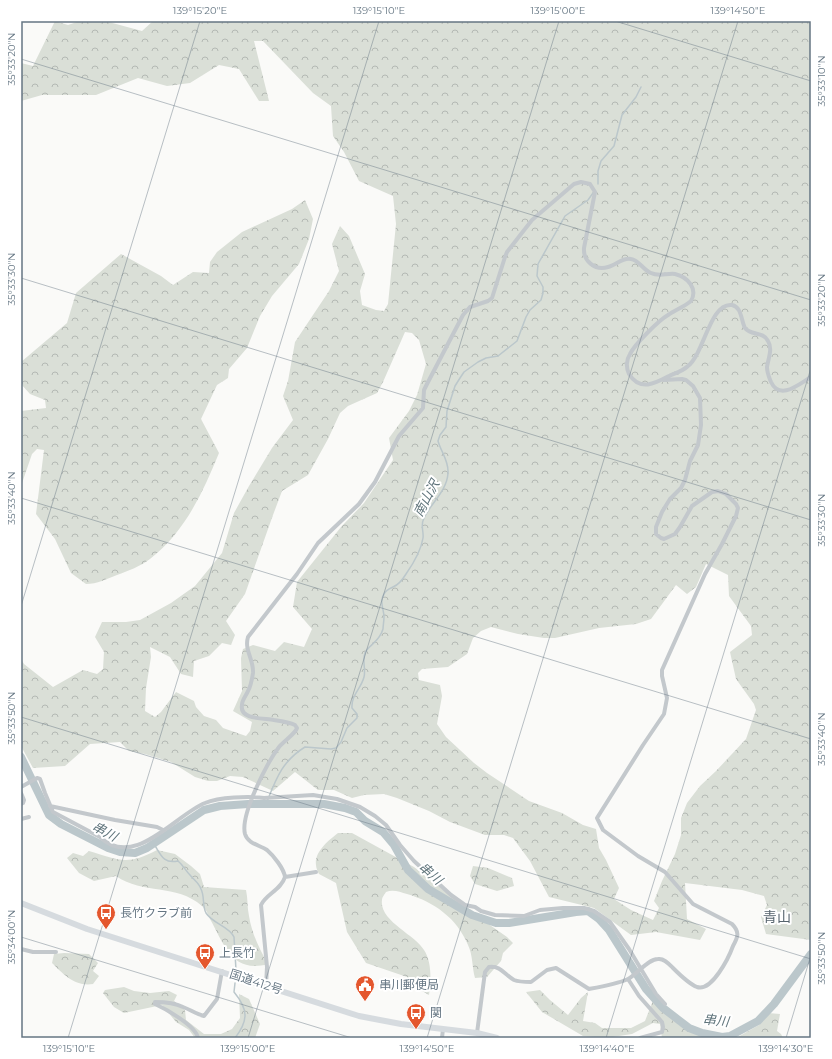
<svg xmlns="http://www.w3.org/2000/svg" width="832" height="1059" viewBox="0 0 832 1059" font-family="Montserrat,'Noto Sans JP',sans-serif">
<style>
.forest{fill:url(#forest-crowns);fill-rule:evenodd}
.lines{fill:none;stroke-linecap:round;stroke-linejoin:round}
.stream{stroke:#bbc7cb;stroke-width:1.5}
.river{stroke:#bbc7cb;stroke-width:8}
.minor{stroke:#c3c8cc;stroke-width:4}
.trunk{stroke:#d6dbdf;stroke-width:6}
.ticks{fill:none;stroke:#657683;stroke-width:1;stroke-opacity:0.45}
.labels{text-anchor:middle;stroke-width:4;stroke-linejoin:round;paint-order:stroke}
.poi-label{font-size:12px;fill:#657683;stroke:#fff;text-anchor:start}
.street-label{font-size:12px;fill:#657683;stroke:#fff}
.water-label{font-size:13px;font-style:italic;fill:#60757c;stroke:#fff}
.quarter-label{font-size:14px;fill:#57646e;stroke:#fff}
.neatline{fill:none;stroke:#657683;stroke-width:1.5}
.ticks-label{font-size:10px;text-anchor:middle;fill:#657683}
</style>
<defs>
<pattern id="forest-crowns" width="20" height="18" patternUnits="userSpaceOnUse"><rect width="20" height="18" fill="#dadfd7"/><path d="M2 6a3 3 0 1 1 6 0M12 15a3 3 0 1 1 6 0" fill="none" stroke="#b4b9b4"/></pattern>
</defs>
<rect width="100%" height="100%" fill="#fafaf8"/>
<path class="forest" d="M55 21 68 25 80 21H105L142 31 153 21H811V940L766 934 761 917 767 905 764 896 742 890 685 883 687 919 706 929 700 940 656 932 631 935 594 908 549 897 530 861 513 838 504 835H485L450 822 429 811 397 798 384 794 364 795 352 798 334 790H318L295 772 273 791 243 777 230 776 217 781H208L195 777 171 762 145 754 129 751 120 742 90 744 65 766 33 768 21 746V659L24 664 53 687 83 670 97 674 103 669 104 652 95 637 102 622H126L140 620 171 603 195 586 222 553 234 513 249 486 272 448 293 420 283 396 288 381 295 342 329 291 339 271 332 244 340 226 349 236 365 274 360 291 362 305 376 310 384 311 388 304 396 224 393 196 359 181 344 152 333 136 331 106 313 93 263 41H254L269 101H259L239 69 219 65 190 83 167 86 138 78 96 95H42L21 101V63L33 66ZM405 332 412 333 419 340 426 364 417 395 409 411 389 438 393 460 364 503 341 527 297 582 293 607 312 629 304 647 284 642 275 651 253 645 243 649 241 658 242 691 233 711 252 722 250 731 246 736 223 728 216 720 204 716 196 707 194 701 176 692 161 712 155 717 145 711 146 688 151 657 150 647 170 657 181 674 193 677 194 661 209 656 222 643 231 645 235 635 226 621 245 594 273 515 282 491 308 475 328 439 340 413 348 406 377 393 383 382ZM706 564 728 575 729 596 751 626 752 635 730 652 736 679 754 704 756 710 746 739 716 771 700 786 687 803 681 818V835L675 854 662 881 654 901 659 908 653 920 631 910 614 899 619 888 606 860 599 848 596 829 583 825 562 813 529 801 487 773 474 763 446 737 437 724 442 696 440 685 419 680 418 673 422 669 448 667 467 654 473 638 481 631 491 627 518 634 544 638H555L599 628 636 624 651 619 676 585 687 594 696 587Z
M305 200 313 219 309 239 299 264 272 296 260 316 247 348 229 369 228 378 217 385 201 419 219 453C203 492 185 532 150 559 141 566 128 571 117 575 107 579 97 584 86 584L71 573 55 539 36 514 44 450 37 449 32 454 21 486V411L46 408 45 400 30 394 21 384V362L67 323 76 293 121 254 161 276 173 285 193 272 209 273 210 262 217 252 242 232 292 209Z
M338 833H352L414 867 477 916 507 937 513 943 503 953 501 961 487 977 475 978C472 968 473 955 468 945 457 918 434 902 407 894 400 892 393 889 386 892 385 894 382 897 382 900 379 921 416 935 424 950 432 962 431 981 429 995L417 988 407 977 366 963 347 932 336 883 319 874C318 872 316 868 316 865 314 852 329 840 338 833Z
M157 850 175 854 191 866 200 874 204 887 246 890C248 899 247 907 249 916 252 934 259 948 268 964 232 974 224 944 210 919 208 914 206 909 202 906 176 883 143 895 116 876L94 881 79 873 67 858 73 853 83 856 89 851C119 860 127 866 157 850Z
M473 866 488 868 512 878 514 886 497 891 475 884 470 876Z
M64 953 89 954 98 963 93 971 99 976 93 984C75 987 63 974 52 963L54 954Z
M124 987 134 991 150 993 169 991 177 995 174 1001 185 1010 186 1020 204 1034H221L232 1029 240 1018 239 994 249 999 260 1024 255 1038H195L189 1030 176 1022 162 1005 124 1013 114 1007 103 993 105 990Z
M540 990 550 1000 568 1015 581 998 588 992 583 1021 595 1023 602 1028H631L645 1021 654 998 679 1025 709 1038H662L660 1024 653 1023 632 1034 606 1038 583 1036 542 1012 526 992Z
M768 1013 780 1014 777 1031 781 1034 783 1038H736L759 1025Z"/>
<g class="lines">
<path class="stream" d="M598 184V171L601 161 614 146 622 115 636 97 641 87
M266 804C276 779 282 761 305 747L331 749 336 748 341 742 347 728 357 718V714L352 708C351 695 361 689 364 677 366 670 362 661 365 653 368 645 379 643 383 629 383 626 384 621 384 617 384 609 379 602 384 594 386 590 389 589 393 587 398 585 403 579 406 574 413 564 421 551 423 538 424 531 420 526 424 518 431 503 447 491 448 473 449 461 441 452 438 441L440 435 446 427 447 411 455 386 460 378 464 372 478 362 486 358 498 356 517 341 526 317 530 310 541 300 543 293V287L537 276 538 264 565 216 588 200 593 193
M154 844C161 855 163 864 178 861 183 865 185 870 190 875 194 880 199 883 201 889 205 897 202 906 206 913 213 924 229 926 234 937L236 970
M725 1036V1038
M235 1038C249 1020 248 1009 234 992L235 983"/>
<path class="river" d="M21 757 49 815 61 824 108 848 120 852 135 853 147 848 204 810 220 806 248 804H324L345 808 356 812 365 821 383 832 394 845 408 870 428 889 472 915 496 923H509L576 912 588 911 599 919 609 930 646 989 663 1008 689 1028 702 1033 722 1037 730 1036 758 1021 774 1004 811 954"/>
<path class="minor" d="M21 787 37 778 40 779 45 793 53 812 100 837C134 870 175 815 205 803 219 797 249 796 264 798L313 795 337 799 360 807 375 816 386 825 400 845 414 861 451 895 465 905 475 907 481 911 495 915 524 916 540 910 563 908H584L594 911 610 922 629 949 656 994 665 1004
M21 793 24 800 23 803 21 804
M50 806 115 820 157 827 163 830
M21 819 29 817
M285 877 316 872
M21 949 33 952H56
M628 979 639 996 662 1022 663 1027 662 1032 640 1038
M266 986 267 967 261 905C266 894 281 890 285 877 284 869 274 856 267 850 260 845 248 844 245 834 240 815 267 763 279 747 284 741 296 733 297 728L295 725C289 722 281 721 274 720 265 718 239 720 242 705 242 700 246 696 248 691 251 686 252 679 253 673 254 660 244 650 248 637L297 574 318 543 359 504 375 482 399 436 423 408 424 390 427 384 463 315 470 307 488 301 492 298 505 257 507 252 532 220 574 184 581 182 590 184 595 192 584 248C583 261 595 271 608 267 616 265 623 257 631 259 639 260 643 270 651 273 659 277 667 273 675 274 688 277 698 289 691 301 684 307 675 310 668 315 658 321 635 344 630 354 626 360 626 368 629 374 640 392 656 383 669 376 676 373 683 371 688 366 704 354 710 302 732 305 742 307 741 321 745 328 751 336 763 331 768 341 773 349 768 359 767 367 767 373 769 377 771 382 780 401 799 384 811 377
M155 1004V1002C164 1002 175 1003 183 1007 191 1010 196 1014 204 1016L217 999 222 971
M155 1004C166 1009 196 1026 198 1038
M477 1033 485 972 489 967C500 965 505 975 514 980 519 982 526 982 531 982L547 970 556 968 589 989C600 987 617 984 628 979 636 975 648 959 658 959 664 958 669 964 673 968 679 974 689 984 697 987 712 992 729 957 733 946 738 937 740 932 732 924L693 904 665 872 638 856 603 830 597 818 643 745 664 714 667 698 662 676V670L705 574 722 544 736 516 738 508 736 504 726 494 718 491 712 492 692 506 680 527 675 534 664 539 661 538 656 534V527L662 512 670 499 681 488 685 480 690 461 698 445 701 425 700 398 693 386 686 380 682 379 664 380
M442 1038 443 1029"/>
<path class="trunk" d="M21 903 87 929 359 1016 401 1024 477 1033 497 1038"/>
</g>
<path class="ticks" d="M615 21 811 81M21 59 811 300M21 278 811 520M21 498 811 739M21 606 200 21M21 717 811 959M21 937 352 1038M68 1038 379 21M248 1038 559 21M427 1038 738 21M606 1038 811 368M786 1038 811 955"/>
<defs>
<g id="bus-pin" transform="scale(1)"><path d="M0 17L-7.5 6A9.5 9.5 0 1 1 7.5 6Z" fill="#e4572e" stroke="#fff"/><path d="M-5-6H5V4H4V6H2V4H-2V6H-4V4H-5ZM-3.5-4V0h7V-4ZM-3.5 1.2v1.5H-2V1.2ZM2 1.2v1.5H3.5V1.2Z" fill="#fff"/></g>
<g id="civic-pin" transform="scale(1)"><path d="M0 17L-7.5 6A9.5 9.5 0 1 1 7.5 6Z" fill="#e4572e" stroke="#fff"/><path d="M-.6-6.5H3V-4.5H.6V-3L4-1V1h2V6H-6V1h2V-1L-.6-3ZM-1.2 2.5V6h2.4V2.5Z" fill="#fff"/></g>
</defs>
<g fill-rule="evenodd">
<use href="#bus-pin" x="106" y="913"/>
<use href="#bus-pin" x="205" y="953"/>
<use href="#civic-pin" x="365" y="985"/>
<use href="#bus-pin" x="416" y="1013"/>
</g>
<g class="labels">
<g class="poi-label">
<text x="120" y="917">長竹クラブ前</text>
<text x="219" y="957">上長竹</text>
<text x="379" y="989">串川郵便局</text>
<text x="430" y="1017">関</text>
</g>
<g class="street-label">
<text transform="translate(256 982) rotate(18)" y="4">国道412号</text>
</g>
<g class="water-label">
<text transform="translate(426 498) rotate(-62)" y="5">南山沢</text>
<text transform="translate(105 831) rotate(28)" y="5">串川</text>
<text transform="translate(431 873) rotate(41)" y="5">串川</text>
<text transform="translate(716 1020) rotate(6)" y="5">串川</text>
</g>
<g class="quarter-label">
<text x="777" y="922">青山</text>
</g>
</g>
<rect width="832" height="1059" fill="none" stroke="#ffffff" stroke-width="44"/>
<rect x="22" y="22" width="788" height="1015" class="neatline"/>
<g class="ticks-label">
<text x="200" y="14">139°15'20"E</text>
<text x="379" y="14">139°15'10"E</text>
<text x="558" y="14">139°15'00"E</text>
<text x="738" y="14">139°14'50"E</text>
<text transform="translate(11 59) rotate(-90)" y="4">35°33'20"N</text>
<text transform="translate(821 81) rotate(-90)" y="4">35°33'10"N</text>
<text transform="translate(11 279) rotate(-90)" y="4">35°33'30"N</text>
<text transform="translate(821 300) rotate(-90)" y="4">35°33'20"N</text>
<text transform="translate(11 498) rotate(-90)" y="4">35°33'40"N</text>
<text transform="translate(821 520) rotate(-90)" y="4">35°33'30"N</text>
<text transform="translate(11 718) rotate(-90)" y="4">35°33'50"N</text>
<text transform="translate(821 739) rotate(-90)" y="4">35°33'40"N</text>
<text transform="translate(11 937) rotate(-90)" y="4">35°34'00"N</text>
<text transform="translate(821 958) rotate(-90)" y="4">35°33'50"N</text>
<text x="69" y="1052">139°15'10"E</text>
<text x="248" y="1052">139°15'00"E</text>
<text x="427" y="1052">139°14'50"E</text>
<text x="607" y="1052">139°14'40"E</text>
<text x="786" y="1052">139°14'30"E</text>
</g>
</svg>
